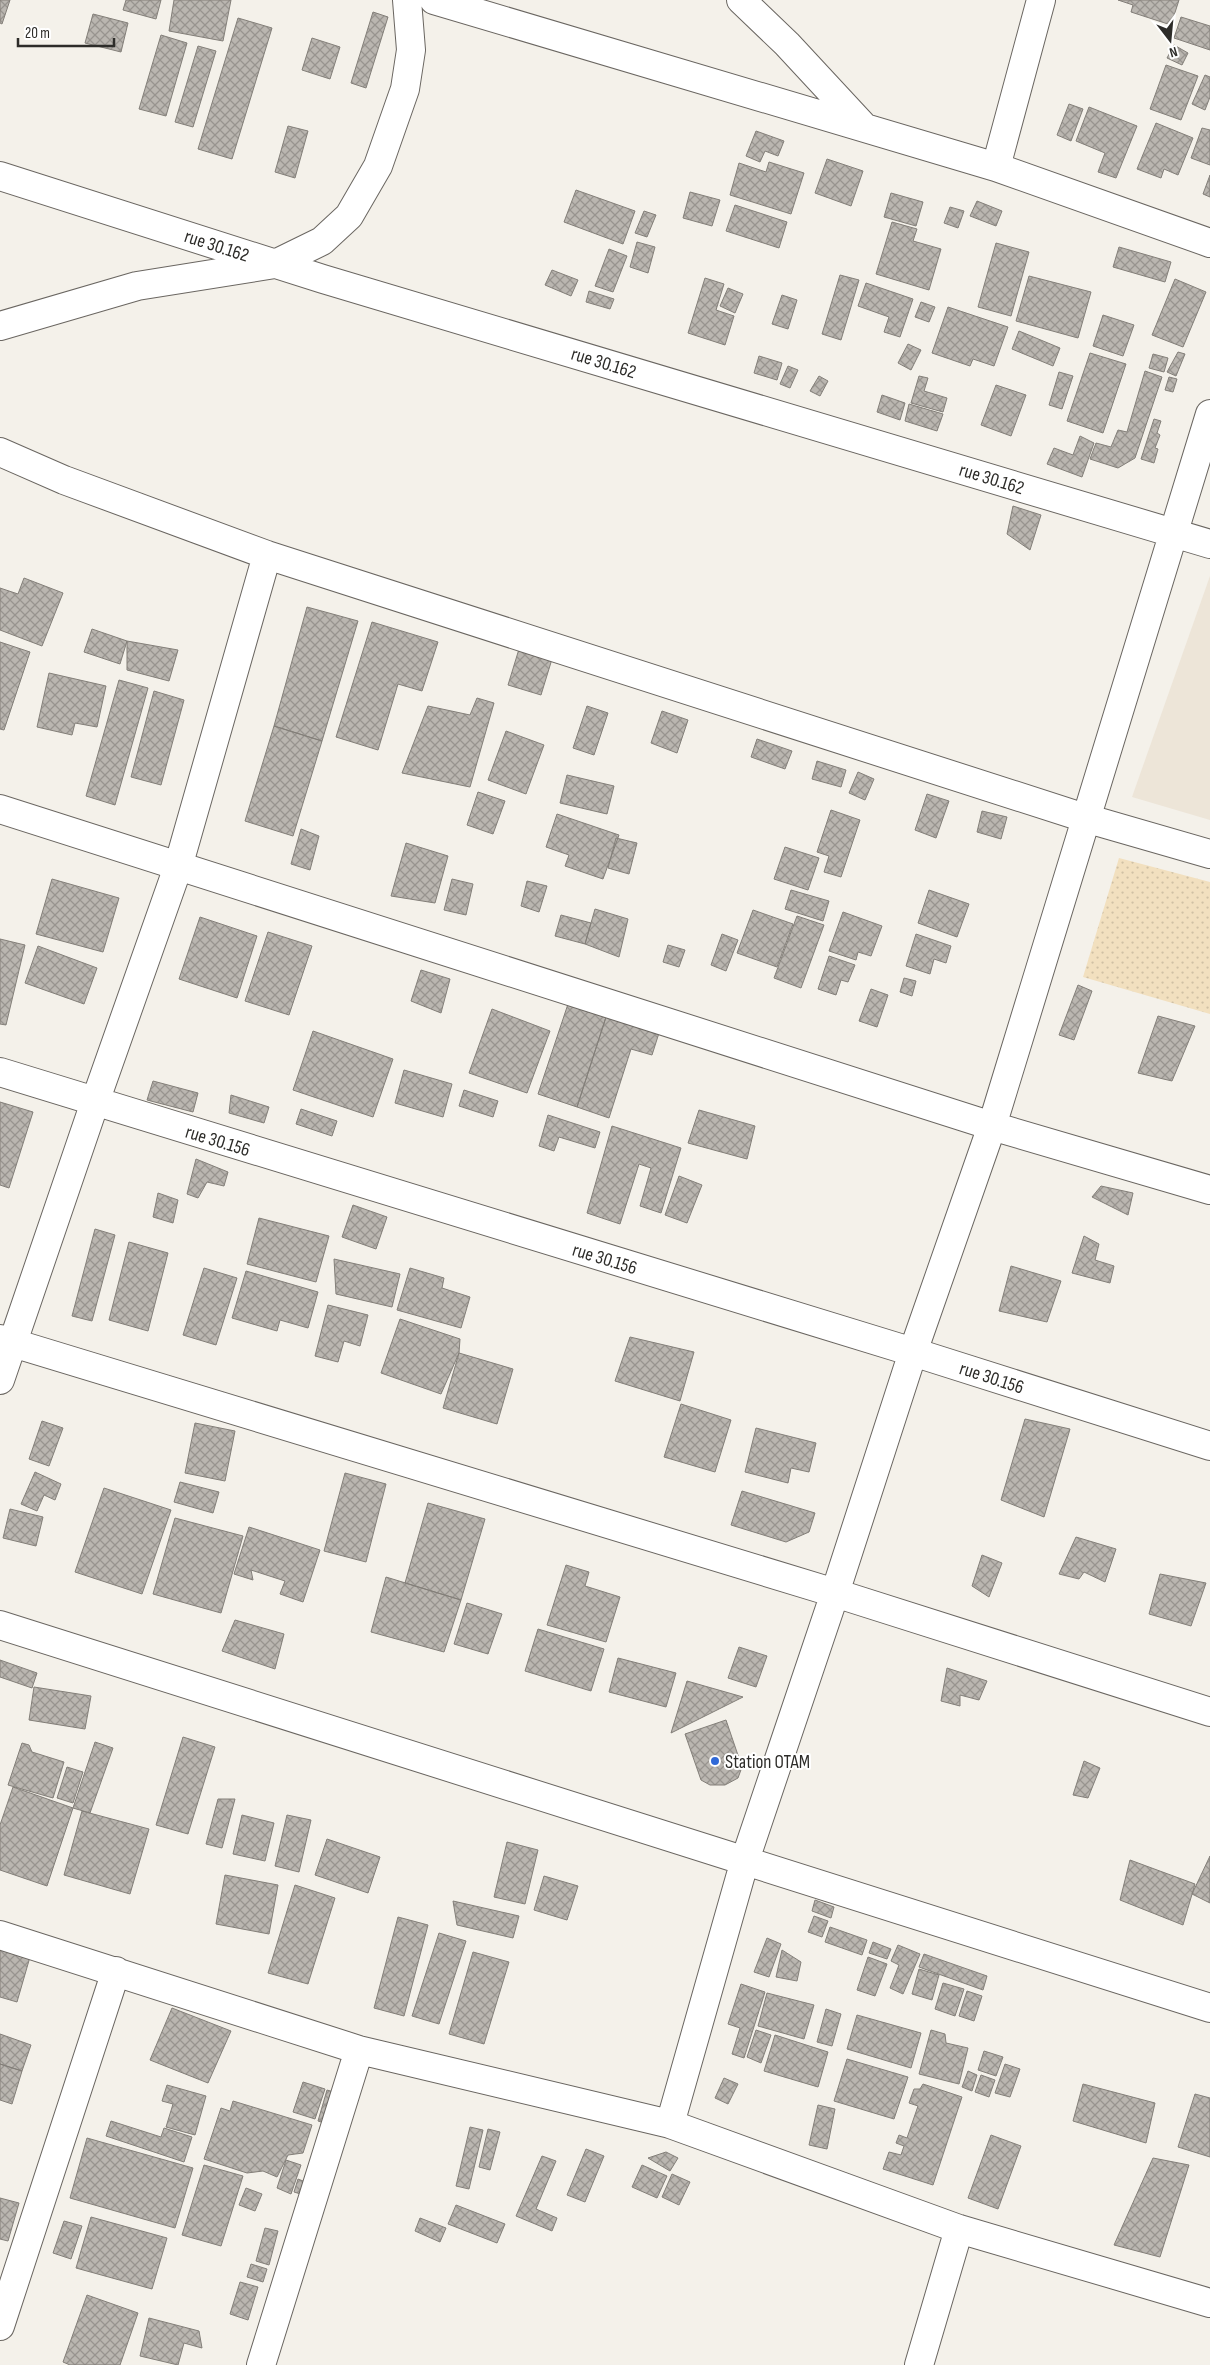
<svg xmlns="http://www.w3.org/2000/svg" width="1210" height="2365" viewBox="0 0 1210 2365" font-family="'Sofia Sans Condensed',sans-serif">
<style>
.built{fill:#ede5d8}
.park{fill:url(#park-dots)}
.building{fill:url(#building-cross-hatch);stroke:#837f79}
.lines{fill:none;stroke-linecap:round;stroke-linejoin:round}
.minor-casing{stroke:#6a6661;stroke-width:30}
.minor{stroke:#fff;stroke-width:28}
.poi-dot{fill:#3069d7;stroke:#fff;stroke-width:2}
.labels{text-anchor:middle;stroke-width:4;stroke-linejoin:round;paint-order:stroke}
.street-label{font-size:19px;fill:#2d2c29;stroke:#fff}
.poi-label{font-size:19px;fill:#2d2c29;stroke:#fff;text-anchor:start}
</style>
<defs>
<pattern id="park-dots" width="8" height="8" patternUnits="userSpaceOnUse" patternTransform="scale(1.25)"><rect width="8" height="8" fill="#f2e0bf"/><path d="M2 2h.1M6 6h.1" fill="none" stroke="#d0c0a4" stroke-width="1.8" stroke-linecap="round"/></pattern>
<pattern id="building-cross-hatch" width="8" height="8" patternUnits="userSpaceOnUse" patternTransform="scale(1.25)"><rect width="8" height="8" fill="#bab6b0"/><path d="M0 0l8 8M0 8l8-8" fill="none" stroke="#98948f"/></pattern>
</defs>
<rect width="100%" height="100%" fill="#f4f1ea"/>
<path class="built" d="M1210 576V820L1132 797Z"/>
<path class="park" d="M1119 858 1210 882V1014L1083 977Z"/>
<path class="building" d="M0 0H10L2 24 0 23Z
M126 0H161L156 19 123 10Z
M174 0H231L223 41 169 31Z
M1118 0H1179L1171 25 1131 12 1133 5Z
M373 12 388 17 366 88 351 83Z
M93 14 128 23 121 52 85 43Z
M1181 17 1210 26V50L1174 38Z
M238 18 272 28 232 159 198 149Z
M161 35 187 43 166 116 139 109Z
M312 38 340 47 330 79 302 70Z
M1174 45 1188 53 1182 65 1167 58Z
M198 46 216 51 193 127 175 122Z
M1166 65 1198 76 1181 120 1150 109Z
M1205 75 1210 77V97L1205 110 1192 104Z
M1069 104 1083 109 1071 141 1057 135Z
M1089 107 1137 126 1116 178 1098 172 1105 153 1076 141Z
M1156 123 1193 138 1178 175 1164 169 1161 178 1137 169Z
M288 126 308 131 295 178 275 172Z
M1202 128 1210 130V165L1191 158Z
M756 131 784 141 778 156 765 151 760 162 746 156Z
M827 159 863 171 851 206 815 193Z
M769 162 804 173 791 214 730 195 739 163 766 172Z
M1210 175V197L1203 194Z
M576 190 635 211 623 244 564 222Z
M690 192 720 200 712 226 683 218Z
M891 193 923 202 916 226 884 217Z
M977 201 1002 211 996 226 970 216Z
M735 205 787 222 779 248 726 231Z
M950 207 964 211 958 228 944 223Z
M644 211 656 215 647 237 635 233Z
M892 222 917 229 913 241 941 249 929 290 876 274Z
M637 242 655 247 648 273 630 267Z
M996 243 1029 252 1011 316 978 307Z
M1119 247 1171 262 1165 282 1113 267Z
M609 249 627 256 613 292 595 286Z
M552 270 578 280 571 296 545 285Z
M840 275 859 280 841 340 822 334Z
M1029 276 1091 292 1078 338 1016 321Z
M705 278 724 284 716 310 734 316 725 345 688 333Z
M1175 279 1206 292 1183 347 1152 335Z
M866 283 913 299 900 337 884 332 889 317 858 306Z
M728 288 743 294 735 313 720 306Z
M589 291 614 299 610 309 586 302Z
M782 295 797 300 788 329 772 324Z
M921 302 935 307 929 322 915 317Z
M948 307 1008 327 994 366 973 359 970 366 932 353Z
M1103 315 1134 325 1123 356 1093 346Z
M1019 331 1060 348 1053 366 1012 349Z
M908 344 921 350 911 370 898 363Z
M1178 352 1185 354 1176 376 1167 372Z
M1090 353 1126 364 1103 433 1067 421Z
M1153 354 1168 358 1164 372 1149 368Z
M759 356 782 363 777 380 754 373Z
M788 366 798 370 790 388 780 384Z
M1145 371 1162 377 1135 458 1118 468 1090 459 1096 443 1111 447 1118 430 1127 432Z
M1059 372 1073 376 1062 409 1049 405Z
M819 376 828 381 820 396 810 391Z
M919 376 928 378 924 391 947 398 943 412 911 403Z
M1169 377 1177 379 1173 392 1165 390Z
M996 385 1026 395 1011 436 981 425Z
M882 395 905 403 900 420 877 412Z
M909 404 943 414 937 431 905 421Z
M1154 419 1161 421 1157 433 1160 435 1155 448 1158 449 1154 463 1141 459Z
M1080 436 1094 443 1082 477 1047 464 1054 448 1073 455Z
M1013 506 1041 515 1030 550 1007 534Z
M24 578 63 593 42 646 0 630V588L18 594Z
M307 607 358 621 322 741 274 726Z
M372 622 438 642 422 691 398 684 378 750 336 737Z
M92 629 127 641 120 664 84 652Z
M127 641 178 650 169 681 127 670Z
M0 642 30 652 4 730 0 729Z
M519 649 552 659 541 695 508 685Z
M49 673 106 686 97 727 75 723 72 735 37 727Z
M119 680 148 688 115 805 86 796Z
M154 691 184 700 161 785 131 777Z
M477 698 494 703 470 787 402 773 428 706 470 715Z
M587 706 608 713 594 755 573 748Z
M662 711 688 720 677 753 651 743Z
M274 726 322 741 293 836 245 821Z
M506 731 544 745 526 794 488 780Z
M757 739 792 751 785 769 751 757Z
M817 761 846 770 841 787 812 779Z
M858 772 874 779 865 800 849 793Z
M567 775 614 786 607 814 560 803Z
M478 792 505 801 493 834 467 825Z
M927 794 949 801 936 838 915 830Z
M831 810 860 820 841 877 824 872 829 856 817 852Z
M982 811 1007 817 1001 839 977 832Z
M557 814 619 835 603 879 565 866 569 855 546 847Z
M301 829 319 836 310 870 291 864Z
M616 838 637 843 629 874 608 868Z
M406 843 448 856 435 903 391 896Z
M785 847 819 858 808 890 774 879Z
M52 879 119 898 103 952 36 934Z
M452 879 473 884 466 915 444 910Z
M527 881 547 886 539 912 521 906Z
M791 890 829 901 823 921 785 909Z
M929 890 969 904 957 937 918 923Z
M595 909 628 919 619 957 585 944Z
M753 910 793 924 777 967 737 953Z
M843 912 882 926 871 956 858 952 856 960 829 951Z
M561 915 591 923 585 944 555 936Z
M797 916 824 925 801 988 774 978Z
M200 917 257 936 237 998 179 979Z
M268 932 312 946 289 1015 245 1001Z
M722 934 738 940 726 971 711 965Z
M916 934 951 946 946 963 934 959 930 974 906 966Z
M0 939 25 945 6 1025 0 1024Z
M668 945 685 950 679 967 663 962Z
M38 946 97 968 84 1004 25 983Z
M829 956 855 965 848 982 841 980 836 995 818 989Z
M421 970 450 979 441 1013 411 1001Z
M904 978 916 981 912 996 900 992Z
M1078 985 1092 991 1074 1040 1059 1035Z
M871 989 888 995 877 1027 859 1021Z
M568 1004 606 1017 577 1107 538 1094Z
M492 1009 550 1031 527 1093 469 1073Z
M1158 1016 1195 1026 1172 1081 1138 1073Z
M606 1017 659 1033 652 1055 631 1049 609 1118 577 1107Z
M313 1031 393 1059 373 1117 293 1090Z
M404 1070 452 1084 443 1117 395 1103Z
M153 1081 198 1093 193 1112 147 1100Z
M464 1090 498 1101 493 1117 459 1106Z
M231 1095 269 1107 264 1123 229 1113Z
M0 1102 33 1112 9 1188 0 1185Z
M301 1109 337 1121 332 1136 296 1124Z
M699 1110 755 1126 747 1159 688 1143Z
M548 1115 600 1132 595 1148 559 1137 554 1151 539 1146Z
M612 1126 681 1148 661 1213 640 1206 651 1168 639 1164 620 1224 587 1213Z
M196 1159 228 1172 224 1186 207 1182 198 1198 187 1194Z
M679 1176 702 1185 687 1223 665 1215Z
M1101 1186 1133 1193 1128 1215 1092 1197Z
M158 1193 178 1200 173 1223 153 1217Z
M353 1205 387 1217 376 1249 342 1237Z
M259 1218 329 1236 316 1282 247 1264Z
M95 1229 115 1235 92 1321 72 1316Z
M1084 1236 1099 1244 1095 1260 1114 1266 1110 1283 1072 1273Z
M129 1242 168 1253 148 1331 109 1320Z
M334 1259 400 1274 392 1307 336 1294Z
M1011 1266 1061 1281 1047 1322 999 1311Z
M204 1268 237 1278 216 1345 183 1335Z
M410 1268 444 1278 442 1288 470 1297 461 1328 397 1310Z
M246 1271 318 1292 308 1328 280 1320 277 1331 232 1318Z
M328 1305 368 1315 360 1346 344 1341 338 1362 315 1356Z
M400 1319 460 1339 459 1353 441 1394 381 1373Z
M630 1337 694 1352 680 1401 615 1381Z
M459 1353 513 1369 497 1424 443 1408Z
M681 1404 731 1420 715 1472 664 1457Z
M1025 1419 1070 1429 1044 1517 1001 1500Z
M42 1421 63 1428 49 1466 29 1459Z
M195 1423 235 1431 225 1481 185 1473Z
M756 1428 816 1443 809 1472 791 1468 788 1483 745 1472Z
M35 1472 61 1484 55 1500 44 1495 37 1511 21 1504Z
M345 1473 386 1484 366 1562 324 1551Z
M180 1482 219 1492 213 1513 174 1502Z
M104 1488 171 1510 142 1594 75 1572Z
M742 1491 815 1513 809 1532 786 1542 731 1525Z
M428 1503 485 1519 461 1600 405 1583Z
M10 1509 43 1517 36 1546 3 1538Z
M175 1518 243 1536 221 1613 153 1594Z
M249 1527 320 1550 303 1602 280 1594 285 1581 251 1570 253 1580 234 1574Z
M1076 1537 1116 1549 1105 1582 1084 1572 1079 1579 1059 1574Z
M982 1555 1002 1563 989 1597 972 1586Z
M566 1565 589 1572 585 1586 620 1597 606 1642 547 1625Z
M1160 1574 1206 1583 1191 1626 1149 1614Z
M386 1577 461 1600 444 1652 371 1632Z
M467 1603 502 1614 488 1654 454 1644Z
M235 1620 284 1634 275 1669 222 1651Z
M538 1629 604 1649 591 1691 525 1671Z
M739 1647 767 1656 756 1687 728 1678Z
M618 1658 676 1673 666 1707 609 1692Z
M0 1660 37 1673 32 1688 0 1677Z
M947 1668 987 1681 979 1700 960 1695V1706L941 1701Z
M687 1681 743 1697 671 1733Z
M34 1687 91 1696 85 1729 29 1720Z
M726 1720 742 1767 738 1778 725 1785H710L701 1780 685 1734Z
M183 1737 215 1747 188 1834 156 1825Z
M95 1742 113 1748 90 1813 73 1808Z
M22 1743 29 1745 32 1752 64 1762 53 1798 8 1785Z
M1084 1761 1100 1768 1088 1798 1073 1795Z
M67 1767 83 1772 73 1803 57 1798Z
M13 1787 73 1808 47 1886 0 1870V1825Z
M218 1799H235L222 1848 206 1844Z
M82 1811 149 1829 130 1894 64 1875Z
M242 1815 274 1823 265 1861 233 1854Z
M287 1815 311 1820 299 1872 275 1866Z
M327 1839 380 1857 368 1893 315 1875Z
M507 1842 538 1850 525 1904 494 1897Z
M1210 1856V1903L1192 1894Z
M1130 1860 1195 1884 1183 1925 1120 1900Z
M225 1875 278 1885 269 1934 216 1924Z
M544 1876 578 1886 567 1920 534 1910Z
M295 1885 335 1898 308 1984 268 1973Z
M815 1900 834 1907 831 1918 812 1911Z
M453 1901 519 1916 513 1938 457 1925Z
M814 1916 828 1921 822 1937 808 1932Z
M398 1917 428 1925 404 2016 374 2008Z
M830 1927 867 1940 862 1955 825 1942Z
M439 1933 466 1941 439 2024 412 2016Z
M767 1938 781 1944 769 1977 754 1972Z
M873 1942 891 1949 887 1959 869 1953Z
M898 1945 920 1954 903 1994 890 1988 899 1965 891 1961Z
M0 1948 30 1957 17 2002 0 1997Z
M782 1950 801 1962 797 1981 776 1977Z
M473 1952 509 1962 484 2044 449 2034Z
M924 1954 987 1976 983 1990 919 1967Z
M868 1957 887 1964 875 1996 857 1990Z
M919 1969 939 1975 932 2000 912 1994Z
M943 1983 964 1989 955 2016 935 2009Z
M741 1984 765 1992 744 2058 732 2054 740 2028 728 2024Z
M967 1991 982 1996 974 2021 959 2016Z
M767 1993 814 2005 804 2039 758 2026Z
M172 2008 231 2031 208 2083 150 2060Z
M826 2009 841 2014 832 2046 817 2042Z
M857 2015 921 2033 911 2068 847 2049Z
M756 2030 771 2035 761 2063 747 2057Z
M931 2030 945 2034 946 2043 968 2048 959 2084 919 2074Z
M0 2034 31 2045 22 2071 0 2064Z
M775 2035 828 2052 818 2087 764 2071Z
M984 2051 1003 2057 996 2076 978 2070Z
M847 2059 908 2077 894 2119 834 2101Z
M0 2064 22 2071 12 2104 0 2100Z
M1005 2064 1020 2069 1010 2097 995 2093Z
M968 2071 977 2075 972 2091 962 2087Z
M981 2075 995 2080 989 2097 975 2092Z
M724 2078 738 2084 728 2104 715 2098Z
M303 2082 325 2089 315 2119 293 2112Z
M923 2084 962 2097 933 2185 883 2169 889 2152 901 2155 904 2146 896 2143 899 2135 907 2138 918 2106 909 2103 914 2089H920Z
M1083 2084 1155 2103 1146 2143 1073 2121Z
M167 2085 206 2096 195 2135 166 2127 173 2104 162 2101Z
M327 2090 337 2093 327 2124 318 2121Z
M1195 2094 1210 2098V2157L1178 2147Z
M233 2101 312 2125 303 2153 288 2155 277 2177 263 2171 247 2173 204 2159 221 2108 230 2111Z
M818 2105 835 2109 827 2149 809 2145Z
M111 2121 161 2137 164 2128 192 2137 184 2162 106 2136Z
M470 2127 483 2130 469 2189 456 2186Z
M488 2129 500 2132 490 2170 479 2167Z
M991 2135 1021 2146 998 2209 968 2198Z
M87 2138 193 2168 175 2228 70 2198Z
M586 2149 604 2156 585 2202 567 2195Z
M666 2152 678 2158 670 2171 648 2158Z
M542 2156 556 2161 536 2209 557 2218 552 2231 516 2216Z
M1153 2158 1189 2165 1160 2257 1114 2245Z
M286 2160 301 2165 291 2194 277 2188Z
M204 2165 243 2176 221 2246 182 2235Z
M642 2165 667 2176 657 2198 632 2187Z
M672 2174 690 2182 679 2205 662 2197Z
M298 2179 308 2183 304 2195 294 2192Z
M246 2188 262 2194 255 2211 239 2205Z
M0 2198 19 2203 8 2241 0 2239Z
M456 2205 505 2224 497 2243 448 2224Z
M91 2217 167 2238 152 2289 76 2268Z
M420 2218 446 2228 440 2242 415 2231Z
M64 2221 82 2226 71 2259 53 2253Z
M265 2228 278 2231 269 2265 256 2261Z
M251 2264 267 2269 263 2282 247 2277Z
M240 2282 258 2287 248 2320 230 2314Z
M87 2295 138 2313 120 2365H70L63 2362Z
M149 2318 199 2331 202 2348 184 2343 178 2365 140 2356Z"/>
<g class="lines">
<g class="minor-casing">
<path id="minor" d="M434 0 996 167 1210 243
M741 0 787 44 864 127
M996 167 1041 0
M0 176 323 279 1210 544
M0 326 137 286 275 264 322 241 349 216 378 166 405 89 411 50 407 0
M0 452 64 480 267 555 1085 818 1210 854
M0 809 992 1126 1210 1190
M0 1072 913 1352 1210 1446
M0 1339 835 1593 1210 1712
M0 1380 95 1102 178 867 267 555
M0 1625C403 1755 807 1879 1210 2008
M0 1935 359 2050 670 2124 959 2229 1210 2303
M670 2124 745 1860 835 1593 913 1352 992 1126 1210 414
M0 2326 116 1971
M261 2365 359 2050
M919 2365 959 2229"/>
</g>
<use href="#minor" class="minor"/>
</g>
<circle class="poi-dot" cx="715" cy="1761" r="5"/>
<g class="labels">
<g class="street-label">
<text transform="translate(217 245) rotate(18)" y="7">rue 30.162</text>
<text transform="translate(604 362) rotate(17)" y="7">rue 30.162</text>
<text transform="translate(992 478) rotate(17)" y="7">rue 30.162</text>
<text transform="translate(218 1140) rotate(17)" y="7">rue 30.156</text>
<text transform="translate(605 1258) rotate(17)" y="7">rue 30.156</text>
<text transform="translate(992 1377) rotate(18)" y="7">rue 30.156</text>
</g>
<g class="poi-label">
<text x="725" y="1768">Station OTAM</text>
</g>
</g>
<g transform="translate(1170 40) rotate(164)" stroke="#ffffff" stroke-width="4" paint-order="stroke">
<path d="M0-4L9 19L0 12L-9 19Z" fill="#2d2c29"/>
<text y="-8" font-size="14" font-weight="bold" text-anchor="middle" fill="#2d2c29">N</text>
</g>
<path d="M18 38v8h96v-8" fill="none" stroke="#2d2c29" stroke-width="2.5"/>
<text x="25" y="38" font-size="15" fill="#2d2c29" stroke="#ffffff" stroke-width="4" paint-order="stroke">20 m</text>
</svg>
